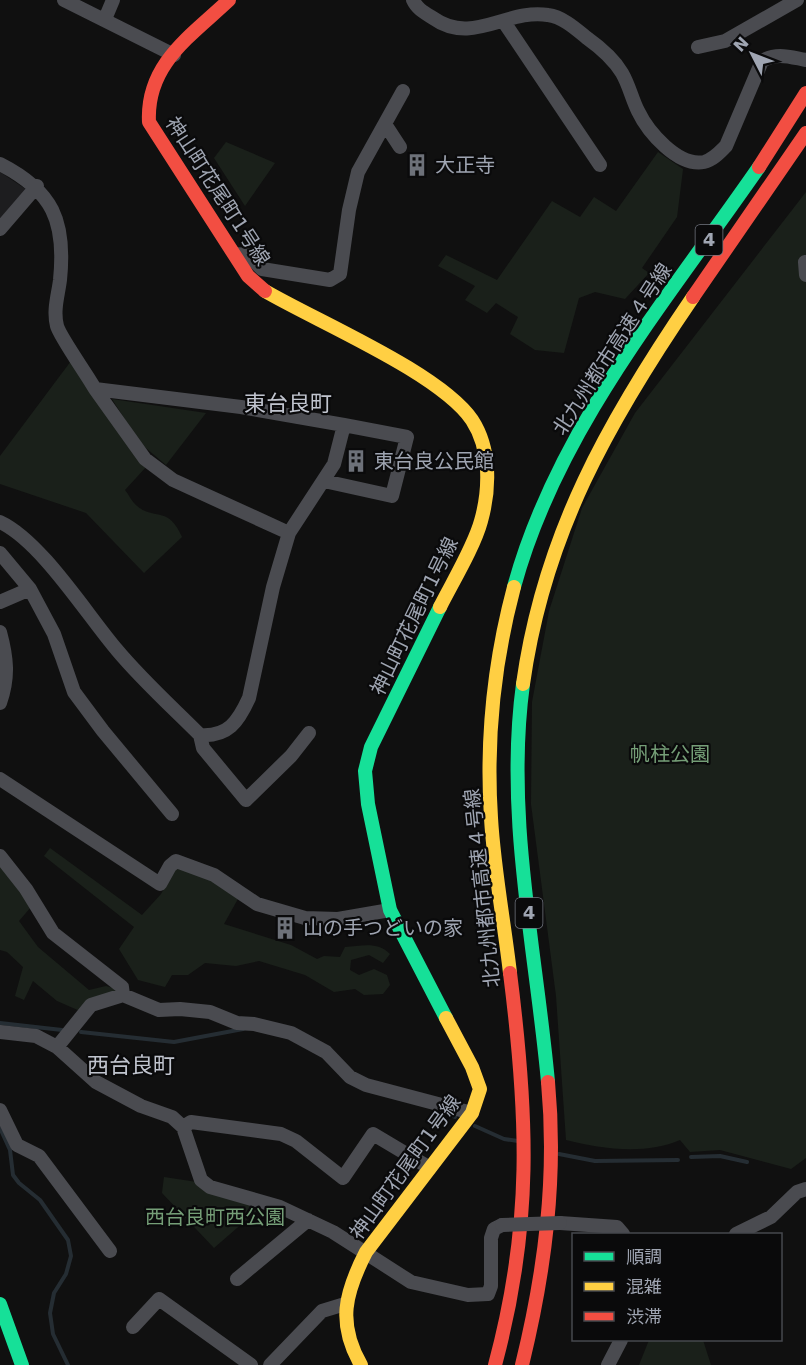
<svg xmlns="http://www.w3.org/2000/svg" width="806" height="1365" viewBox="0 0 806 1365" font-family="'DejaVu Sans','Noto Sans JP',sans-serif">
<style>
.built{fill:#1d1d1f}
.green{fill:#1a201a}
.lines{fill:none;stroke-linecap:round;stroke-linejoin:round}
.stream{stroke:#252d33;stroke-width:4}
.street{stroke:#4a4b50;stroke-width:14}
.fast{stroke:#16e098;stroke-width:14}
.slow{stroke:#ffcf43;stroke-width:14}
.jam{stroke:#f24e42;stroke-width:14}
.street-bridge{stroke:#4a4b50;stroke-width:14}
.labels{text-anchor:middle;stroke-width:4.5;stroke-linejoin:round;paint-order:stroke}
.shield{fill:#0a0a0b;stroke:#727680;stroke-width:1.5}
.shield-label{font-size:18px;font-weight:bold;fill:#9fa5b2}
.poi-label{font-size:20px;fill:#9fa5b2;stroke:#0a0a0b;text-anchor:start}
.street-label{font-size:20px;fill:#9fa5b2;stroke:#0a0a0b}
.park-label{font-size:20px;fill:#759e77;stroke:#0a0a0b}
.quarter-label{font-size:22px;fill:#c0c4ce;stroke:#0a0a0b}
</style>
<rect width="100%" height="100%" fill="#101010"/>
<path class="built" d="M0 172 27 190 0 220Z"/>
<path class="green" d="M226 142 275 163 245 206 214 158Z
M658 152 683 169 677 217 642 268 649 273 625 299 595 292 579 298 564 353 535 350 510 334 518 317 496 303 487 313 465 300 475 286 438 266 446 255 497 280 552 201 580 217 594 197 616 211Z
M806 192V1158L791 1169 720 1150 690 1152 680 1140C646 1155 601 1149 566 1140L556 996 531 804 532 702 549 611 582 508 635 413Z
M71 361 147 466 125 490C129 495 132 502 137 506 155 521 168 505 182 537L144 573 86 513 0 484V456Z
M112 399 206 413 166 465 140 443Z
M50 848 142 915 161 894 176 867 214 880 239 897 224 924 291 945 317 959 324 956 340 957 345 947C361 946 378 941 390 954L383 963 369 955 351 960 350 970 359 975 374 969 387 975 390 985 383 994 364 995 355 989 334 992 305 975 259 961 236 966 205 963 188 975H172L165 987 138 980 119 949 134 927 44 856Z
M0 864 31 907 19 921 38 947 89 990 106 986 117 989 118 993 80 1011 57 1001 33 981 24 1000 15 996 23 967 7 952 0 950Z
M164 1177 197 1182 260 1208 214 1248 162 1193Z
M649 1340H703L711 1365H639Z"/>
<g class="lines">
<path class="stream" d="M0 1023 62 1030
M81 1032 174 1042 243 1029
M444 1112 455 1117
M475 1126 504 1139 518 1141
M0 1128 10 1150 13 1175 19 1183 40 1200 68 1240 71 1256 66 1274 54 1293 50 1313 53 1334 68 1365
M559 1154 595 1161 678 1160
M691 1157 720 1156 747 1162"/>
<path class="street" d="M64 0 174 55
M413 0C417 9 425 13 433 18 472 46 508 8 548 15 563 17 576 29 587 38 601 48 613 58 622 73 629 85 632 99 638 111 648 132 678 167 704 162 713 160 720 152 726 146L762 61C777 52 790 57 806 60
M105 19 113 0
M504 22 600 165
M698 47 725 41 797 0
M385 124 400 147
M0 164C53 191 66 221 60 280 58 296 53 310 57 326 60 337 88 376 95 389L241 407 344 425 334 464 289 533 273 587 249 698C238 722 228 737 200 735 172 707 142 680 117 650 87 615 41 541 0 522
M0 229 37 186
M235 254 248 255 262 269 330 280 340 274 349 210 358 172 403 91
M805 262 806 275
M95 389 145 459 173 480 289 533
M324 481 392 496 407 437 344 425
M0 553 30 589 54 634 74 692 103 731 172 814
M0 602 30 589
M0 632C7 658 9 677 0 703
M200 735 203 748 246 800 291 756 309 733
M0 779 160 884 170 866 176 861 214 875 257 904 305 918 338 919 390 910
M0 856 26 889 53 933 122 987 123 995
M0 1032 36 1036 57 1047 96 1082 141 1106 172 1117 183 1127 201 1180 210 1187 280 1207 333 1232 411 1282 468 1295 488 1294 491 1286V1238L494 1229 502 1225
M57 1047 91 1005 123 995 159 1010 180 1009 210 1012 237 1023 254 1024 291 1033 326 1052 350 1077 366 1085 472 1113
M0 1110 17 1145 39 1156 110 1251
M183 1127 191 1122 281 1134 296 1141 343 1178 373 1134 430 1168
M560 1223 617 1227 623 1234
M736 1234 771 1217 797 1192 806 1189
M237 1279 308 1220
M133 1327 159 1299 251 1365
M270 1365 322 1311 345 1304
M608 1365 621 1340"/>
<path class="fast" d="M514 587C557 429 667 300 759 167
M440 607 371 747 365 771 368 804 390 910 446 1018
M523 684C505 816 536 950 548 1082
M0 1304 22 1365"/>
<path class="slow" d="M265 291C318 322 440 373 472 420 491 449 490 489 481 521 474 547 452 583 440 607
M523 684C544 534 609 420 693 297
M510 973C504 921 494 870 491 818 486 741 494 662 514 587
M361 1365C337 1323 345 1293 366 1252L472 1113 480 1089 472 1067 446 1018"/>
<path class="jam" d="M229 0C191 36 146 64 149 122L248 276 265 291
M759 167 806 93
M693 297 806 133
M495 1365C533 1224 528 1115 510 973
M522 1365C545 1271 557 1178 548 1082"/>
<path class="street-bridge" d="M502 1225 560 1223"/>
</g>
<defs>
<g id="building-bare" transform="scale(1.8)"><path d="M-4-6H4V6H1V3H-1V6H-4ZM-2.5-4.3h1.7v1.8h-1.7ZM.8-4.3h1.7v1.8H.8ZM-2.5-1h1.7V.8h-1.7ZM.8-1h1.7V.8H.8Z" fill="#6d7179" stroke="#0a0a0b" stroke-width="2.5" paint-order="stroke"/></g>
</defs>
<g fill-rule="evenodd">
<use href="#building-bare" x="417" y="165"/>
<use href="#building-bare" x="356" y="461"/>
<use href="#building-bare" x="285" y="928"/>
</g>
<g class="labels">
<g class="shield">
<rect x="695.5" y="225" width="27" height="30" rx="4.5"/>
<rect x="515.5" y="898" width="27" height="30" rx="4.5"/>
</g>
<g class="shield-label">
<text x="709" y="246">4</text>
<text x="529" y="919">4</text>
</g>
<g class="poi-label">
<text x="435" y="172">大正寺</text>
<text x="374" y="468">東台良公民館</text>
<text x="303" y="935">山の手つどいの家</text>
</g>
<g class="street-label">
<text transform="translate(218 191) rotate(57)" y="7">神山町花尾町1号線</text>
<text transform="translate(612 349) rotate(-57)" y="7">北九州都市高速４号線</text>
<text transform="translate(414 616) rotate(-64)" y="7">神山町花尾町1号線</text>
<text transform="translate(482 888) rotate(-96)" y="7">北九州都市高速４号線</text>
<text transform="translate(405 1167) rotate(-54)" y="7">神山町花尾町1号線</text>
</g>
<g class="park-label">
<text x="670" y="761">帆柱公園</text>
<text x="215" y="1224">西台良町西公園</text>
</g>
<g class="quarter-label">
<text x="288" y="411">東台良町</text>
<text x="131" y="1073">西台良町</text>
</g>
</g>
<rect x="572" y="1233" width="210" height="108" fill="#0a0a0b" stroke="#46484e" stroke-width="1.5"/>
<rect x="584" y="1252" width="30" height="9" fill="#16e098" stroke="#46484e" stroke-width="1.5"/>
<text x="626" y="1263" font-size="18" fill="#9fa5b2">順調</text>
<rect x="584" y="1282" width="30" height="9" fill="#ffcf43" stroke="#46484e" stroke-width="1.5"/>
<text x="626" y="1293" font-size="18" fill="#9fa5b2">混雑</text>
<rect x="584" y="1312" width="30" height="9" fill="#f24e42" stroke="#46484e" stroke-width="1.5"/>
<text x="626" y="1323" font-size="18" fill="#9fa5b2">渋滞</text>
<g transform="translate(752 54) rotate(312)" stroke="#0a0a0b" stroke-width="4.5" paint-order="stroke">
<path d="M0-4.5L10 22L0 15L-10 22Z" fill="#9fa5b2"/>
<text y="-9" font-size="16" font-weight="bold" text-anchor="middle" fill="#9fa5b2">N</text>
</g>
</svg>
